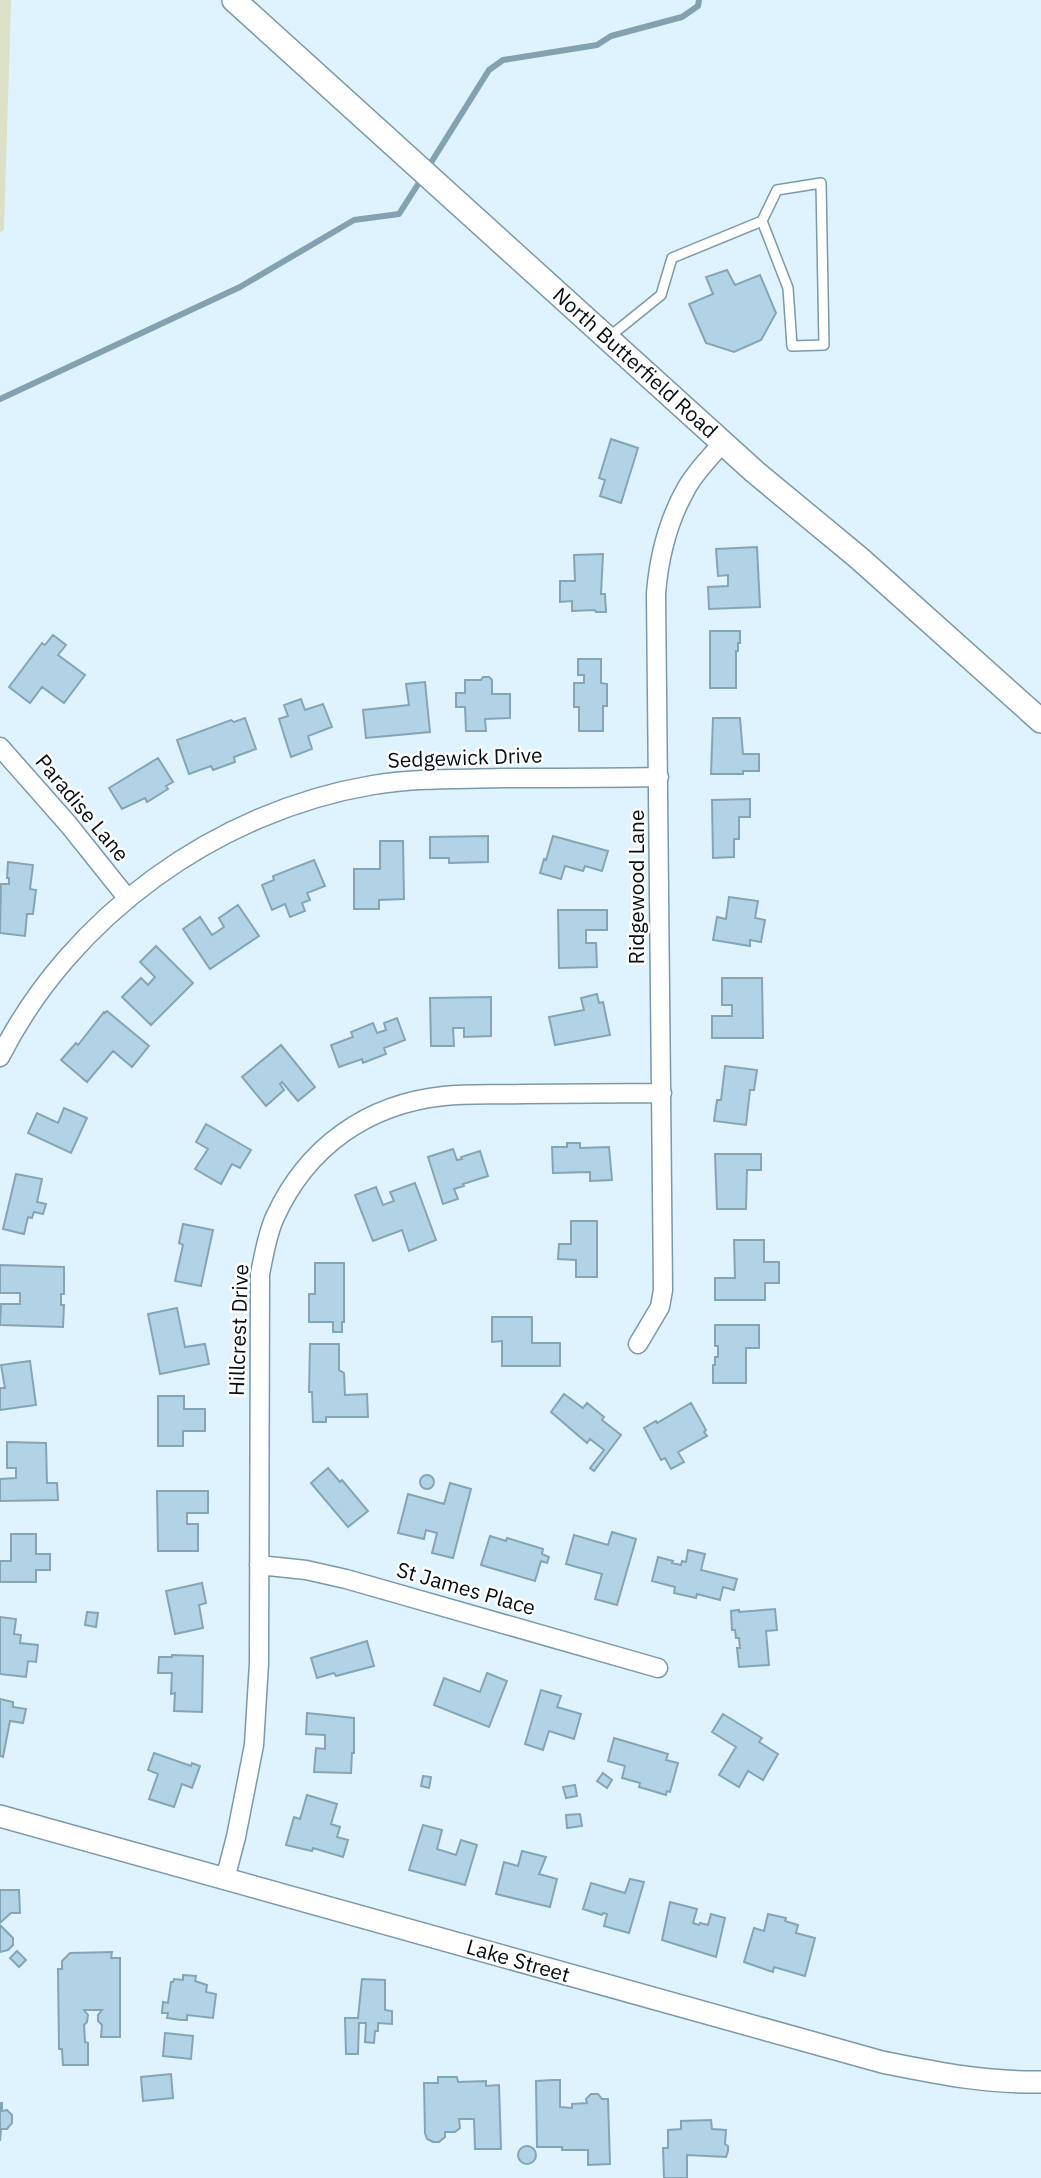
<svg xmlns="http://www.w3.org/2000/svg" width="1041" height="2178" viewBox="0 0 1041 2178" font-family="'IBM Plex Sans',sans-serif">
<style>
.green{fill:#dddfc6}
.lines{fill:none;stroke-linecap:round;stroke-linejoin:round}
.stream{stroke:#83a1b1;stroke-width:6}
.building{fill:#b2d3e5;stroke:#85a5b6;stroke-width:2}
.service-casing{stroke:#7a99aa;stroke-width:12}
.minor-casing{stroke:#7a99aa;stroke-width:21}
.tertiary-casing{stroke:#7a99aa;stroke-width:24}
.secondary-casing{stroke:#7a99aa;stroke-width:26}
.service{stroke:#fff;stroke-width:9}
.minor{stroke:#fff;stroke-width:18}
.tertiary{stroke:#fff;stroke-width:21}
.secondary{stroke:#fff;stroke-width:23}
.labels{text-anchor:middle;stroke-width:5;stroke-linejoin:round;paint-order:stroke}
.street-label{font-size:21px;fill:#030d13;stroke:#fff}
</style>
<rect width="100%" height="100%" fill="#dff3fe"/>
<path class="green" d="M0 0H11L4 230 0 232Z"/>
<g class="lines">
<path class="stream" d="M427 169 489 70 503 60 597 45 611 36 682 17 698 6 699 0
M0 399 240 287 354 220 399 214 422 178"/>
</g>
<path class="building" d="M727 270 735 285 760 275 776 313 761 340 734 352 706 343 689 304 713 294 706 277Z
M611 439 638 448 621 503 600 496 605 480 599 478Z
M757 547 760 607 709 609 708 587 728 586V575L718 576 716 549Z
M603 554 601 594H605L606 612H596L595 610 572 611V601L560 602V581H575L574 555Z
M710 631H740V643H738V651H736V688H710Z
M53 635 66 645 58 655 85 675 64 703 42 687 30 703 9 687 42 643 45 645Z
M578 659H601V683L607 684V706H603V731H579V707H574V683H584V675H578Z
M483 677H489L492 680V694H510V718L485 719 486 731H466L465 707H456V693H465V680H481Z
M425 682 430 732 366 738 363 710 409 705 406 684Z
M301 699 305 710 323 704 332 727 308 736 312 749 291 757 279 719 288 716 284 705Z
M245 718 256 749 234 757 235 762 213 770 211 766 189 774 177 740 231 720 234 722Z
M713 718H740L743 754H759V771H743V774H711Z
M158 758 173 782 166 786 168 789 147 802 145 798 122 809 109 788Z
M750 799V817H739V839H734V857L713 858 712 800Z
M488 836V862L449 863V858H430V837Z
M553 836 608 851 602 871 585 866 583 871 565 866 561 879 540 873 544 859 546 860Z
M380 841H403L404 899 379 900V909H354V869H380Z
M314 860 325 886 307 893 310 900 302 903 305 911 290 917 285 904 272 910 262 885 274 880 273 876Z
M8 862 33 865 30 889 36 890 33 914H27L25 936 0 933 1 884H9V878H7Z
M729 897 758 901 755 918 765 920 761 942 750 940V946L713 940 717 917 726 919Z
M238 905 259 936 210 969 183 929 200 917 212 935 224 927 219 918Z
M558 910H607V930H586V943H596L597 967 559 968Z
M156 946 193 983 151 1025 122 997 141 978 148 985 155 977 140 962Z
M722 978H762L763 1038H712V1016H732V1005H722Z
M597 994 599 1003 603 1002 610 1035 555 1045 549 1017 584 1010 581 998Z
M491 997V1036L464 1037V1028H453L454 1046H431L430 998Z
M107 1011 149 1046 132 1067 113 1051 87 1082 61 1060 76 1043 78 1045 104 1012 105 1013Z
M397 1018 405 1040 384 1048 386 1054 363 1063 362 1059 339 1067 331 1045 353 1037 351 1032 373 1023 377 1033 386 1030 384 1023Z
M281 1045 315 1087 298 1101 282 1082 280 1084 284 1090 266 1106 242 1077Z
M725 1066 757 1070 754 1090H750L746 1125 714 1121 717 1100H721Z
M64 1108 87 1118 71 1153 28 1133 37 1113 58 1123Z
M206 1124 251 1150 240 1168 232 1164 221 1184 195 1169 208 1149 196 1142Z
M567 1143H580V1148L609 1147 612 1180 590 1181V1172L553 1173 552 1147H567Z
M453 1149 457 1160 462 1159 461 1157 480 1151 488 1176 463 1184 464 1186 454 1189 458 1199 443 1204 428 1157Z
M715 1154H761V1170H747L746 1209H717Z
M16 1174 42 1179 37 1202 46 1204 43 1214 34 1212 32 1218 28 1217 24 1234 3 1229Z
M415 1183 436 1240 409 1251 402 1230 373 1241 355 1195 376 1187 383 1205 394 1201 390 1192Z
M571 1221H597V1277H576V1260L558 1259 559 1244H571Z
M183 1224 213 1230 201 1286 175 1281 183 1245 179 1243Z
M734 1240H764V1262H779V1283H765V1300H715V1278H735Z
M315 1263H344V1322H342V1332H333V1322H309V1294H315Z
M0 1265 64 1267V1294H61V1305H64L63 1327 0 1325 1 1304H20V1293H0Z
M177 1308 185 1347 205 1344 209 1364 160 1374 148 1314Z
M492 1317H532V1343H560V1366H502V1341L492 1342Z
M715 1325H759V1348H746V1383H713V1365H715V1357H718V1346H715Z
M310 1344H339V1370L344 1373 345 1395 367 1394 368 1417H326V1422H313L312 1392H309Z
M30 1361 36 1405 0 1410V1388H5L1 1365Z
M564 1394 583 1408 587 1403 604 1417 602 1420 621 1435 594 1471 590 1468 604 1450 590 1439 587 1443 551 1412Z
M158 1396H184V1409H205V1431H183V1446H158Z
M691 1403 706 1430 704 1432 707 1436 678 1452 684 1462 671 1469 665 1458 661 1460 644 1428 656 1421 657 1423Z
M7 1442 46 1443 47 1483H57L58 1500 0 1501V1479L16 1478V1468H7Z
M328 1468 340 1482 342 1480 368 1511 348 1527 311 1483Z
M420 1482a7 7 0 1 1 14 0a7 7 0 1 1-14 0Z
M450 1483 471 1489 453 1558 432 1553 437 1533 426 1530 424 1539 398 1533 408 1494 444 1504Z
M157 1491H208V1513H187V1524H198V1551H158Z
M612 1532 636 1539 617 1605 595 1599 602 1574 566 1564 574 1535 608 1545Z
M11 1534H36V1554H50V1570H36V1582H0V1561H11Z
M490 1536 506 1541 507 1538 543 1549 542 1554 549 1557 547 1563 541 1561 535 1581 481 1565Z
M688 1550 705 1554 701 1570 737 1579 734 1590 723 1587 720 1600 697 1594 696 1598 674 1593 675 1587 652 1581 658 1557 673 1561 672 1563 681 1565 682 1561 686 1562Z
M202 1583 206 1603 199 1605 203 1628 175 1634 166 1591Z
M775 1609 777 1630 766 1631 769 1665 739 1667 737 1648H740L739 1638H736L735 1630H732L731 1611 739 1610V1612Z
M87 1612 98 1613 96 1627 85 1625Z
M0 1617 16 1619 14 1634 21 1635 20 1643 38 1645 36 1662 28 1661 26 1677 0 1674Z
M367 1641 374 1666 336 1676 334 1673 317 1678 311 1658Z
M172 1655 203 1656 202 1712 174 1711 175 1693 171 1694 172 1673H158L159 1657H172Z
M487 1673 507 1681 489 1727 434 1705 444 1678 480 1692Z
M541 1690 561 1696 557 1707 581 1714 574 1739 549 1731 543 1750 525 1744Z
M0 1699 13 1702V1707L26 1709 23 1723 10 1721 3 1757 0 1756Z
M307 1713 354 1718V1753H352L351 1773 314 1772 316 1748 325 1749V1735L306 1734Z
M723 1714 762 1738 759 1742 778 1754 763 1780 748 1771 739 1787 719 1775 736 1747 712 1732Z
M614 1738 668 1754 666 1760 678 1763 670 1792 667 1791 666 1795 639 1787 640 1783 622 1778 625 1766 608 1761Z
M154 1753 191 1766 192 1763 200 1766 192 1788 182 1784 174 1807 149 1799 158 1774 148 1770Z
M603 1773 612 1780 607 1788 597 1781Z
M423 1776 431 1777 429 1788 421 1786Z
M575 1785 577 1796 566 1798 563 1787Z
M307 1795 337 1804 331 1824 340 1827 337 1837 348 1840 343 1857 313 1848 312 1851 286 1845 294 1817 300 1819Z
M580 1814 582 1826 567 1828 566 1815Z
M423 1825 442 1830 437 1849 456 1855 461 1840 477 1845 465 1885 409 1870Z
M522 1851 546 1857 539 1874 557 1879 550 1907 496 1894 504 1862 518 1866Z
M630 1879 644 1882 629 1933 604 1926 607 1914 603 1913 602 1915 583 1909 591 1883 625 1893Z
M0 1890H19L20 1913H11L0 1923Z
M670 1902 697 1909 693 1923 699 1925 700 1923 708 1925 711 1914 725 1918 716 1957 662 1940Z
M768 1914 786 1918 785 1921 798 1925 796 1933 815 1938 805 1976 774 1967 773 1972 770 1971 744 1962 754 1928 764 1931Z
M0 1925 13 1938V1945L8 1950 0 1952Z
M17 1951 26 1960 19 1967 10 1958Z
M112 1952 111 1958H120V2037H101L102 2025 98 2021V2015L102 2010H84L88 2015 87 2022 84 2025 85 2042 88 2043V2065H63L62 2049H59L58 1969H62V1961L70 1953Z
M183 1975 196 1976 195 1981 207 1985 206 1992 216 1994 213 2018 187 2015V2020H181L167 2018 168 2013H162L163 2002 168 2003 171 1982H173L174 1979 183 1980Z
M362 1979 385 1980V2010L392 2011V2024L378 2023V2031H375L374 2043 365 2042 366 2023H359L358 2054H346L345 2018H358Z
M165 2033 193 2036 191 2059 163 2056Z
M171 2074 173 2098 143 2101 141 2077Z
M438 2077H457L458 2082 486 2081V2086L499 2085 501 2149H475L474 2119H459L460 2128 455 2132H445V2137L439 2142H433L427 2139 425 2133 424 2083H438Z
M553 2080H560V2107L572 2108V2104L587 2103 586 2099 591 2094H598L602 2099H608L610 2164 588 2165V2150H562V2147H537L536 2081Z
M0 2103H2V2111L7 2110 12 2115V2123L7 2129H1L0 2141Z
M711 2120 712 2129 726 2130 725 2144 728 2146V2151L726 2157 687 2155V2178H664L663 2148H668V2130L681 2129V2121Z
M518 2155a9 9 0 1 1 18 0a9 9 0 1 1-18 0Z"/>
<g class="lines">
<g class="service-casing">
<path id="service" d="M609 337 661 295 672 258 762 221 777 190 821 183 824 345 792 346 788 288 762 221"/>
</g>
<g class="minor-casing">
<path id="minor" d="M0 747 68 824 128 899
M0 1057C71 916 217 811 373 785 416 778 461 779 505 778 556 778 608 778 659 777
M638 1344 660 1307 663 1290 656 593C659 557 668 521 686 489 695 472 711 457 723 442
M259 1565 306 1570 346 1579 658 1668
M225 1879 236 1837 254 1745 259 1663 260 1274C264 1255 267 1234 275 1217 307 1147 367 1104 444 1096 470 1093 497 1095 523 1094 569 1094 616 1093 662 1093"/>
</g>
<g class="tertiary-casing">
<path id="tertiary" d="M0 1816 882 2062C937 2073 984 2083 1041 2082"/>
</g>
<g class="secondary-casing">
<path id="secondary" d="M234 0 755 472 859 558 1041 721"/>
</g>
<use href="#service" class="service"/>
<use href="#minor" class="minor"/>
<use href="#tertiary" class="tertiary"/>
<use href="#secondary" class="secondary"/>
</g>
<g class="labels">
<g class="street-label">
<text transform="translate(635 363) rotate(42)" y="7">North Butterfield Road</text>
<text transform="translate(465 758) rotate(-2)" y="7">Sedgewick Drive</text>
<text transform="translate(82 808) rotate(50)" y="7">Paradise Lane</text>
<text transform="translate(637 887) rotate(-90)" y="7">Ridgewood Lane</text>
<text transform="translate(239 1330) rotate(-88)" y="7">Hillcrest Drive</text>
<text transform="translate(466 1589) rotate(16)" y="7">St James Place</text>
<text transform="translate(518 1961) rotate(16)" y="7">Lake Street</text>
</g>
</g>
</svg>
